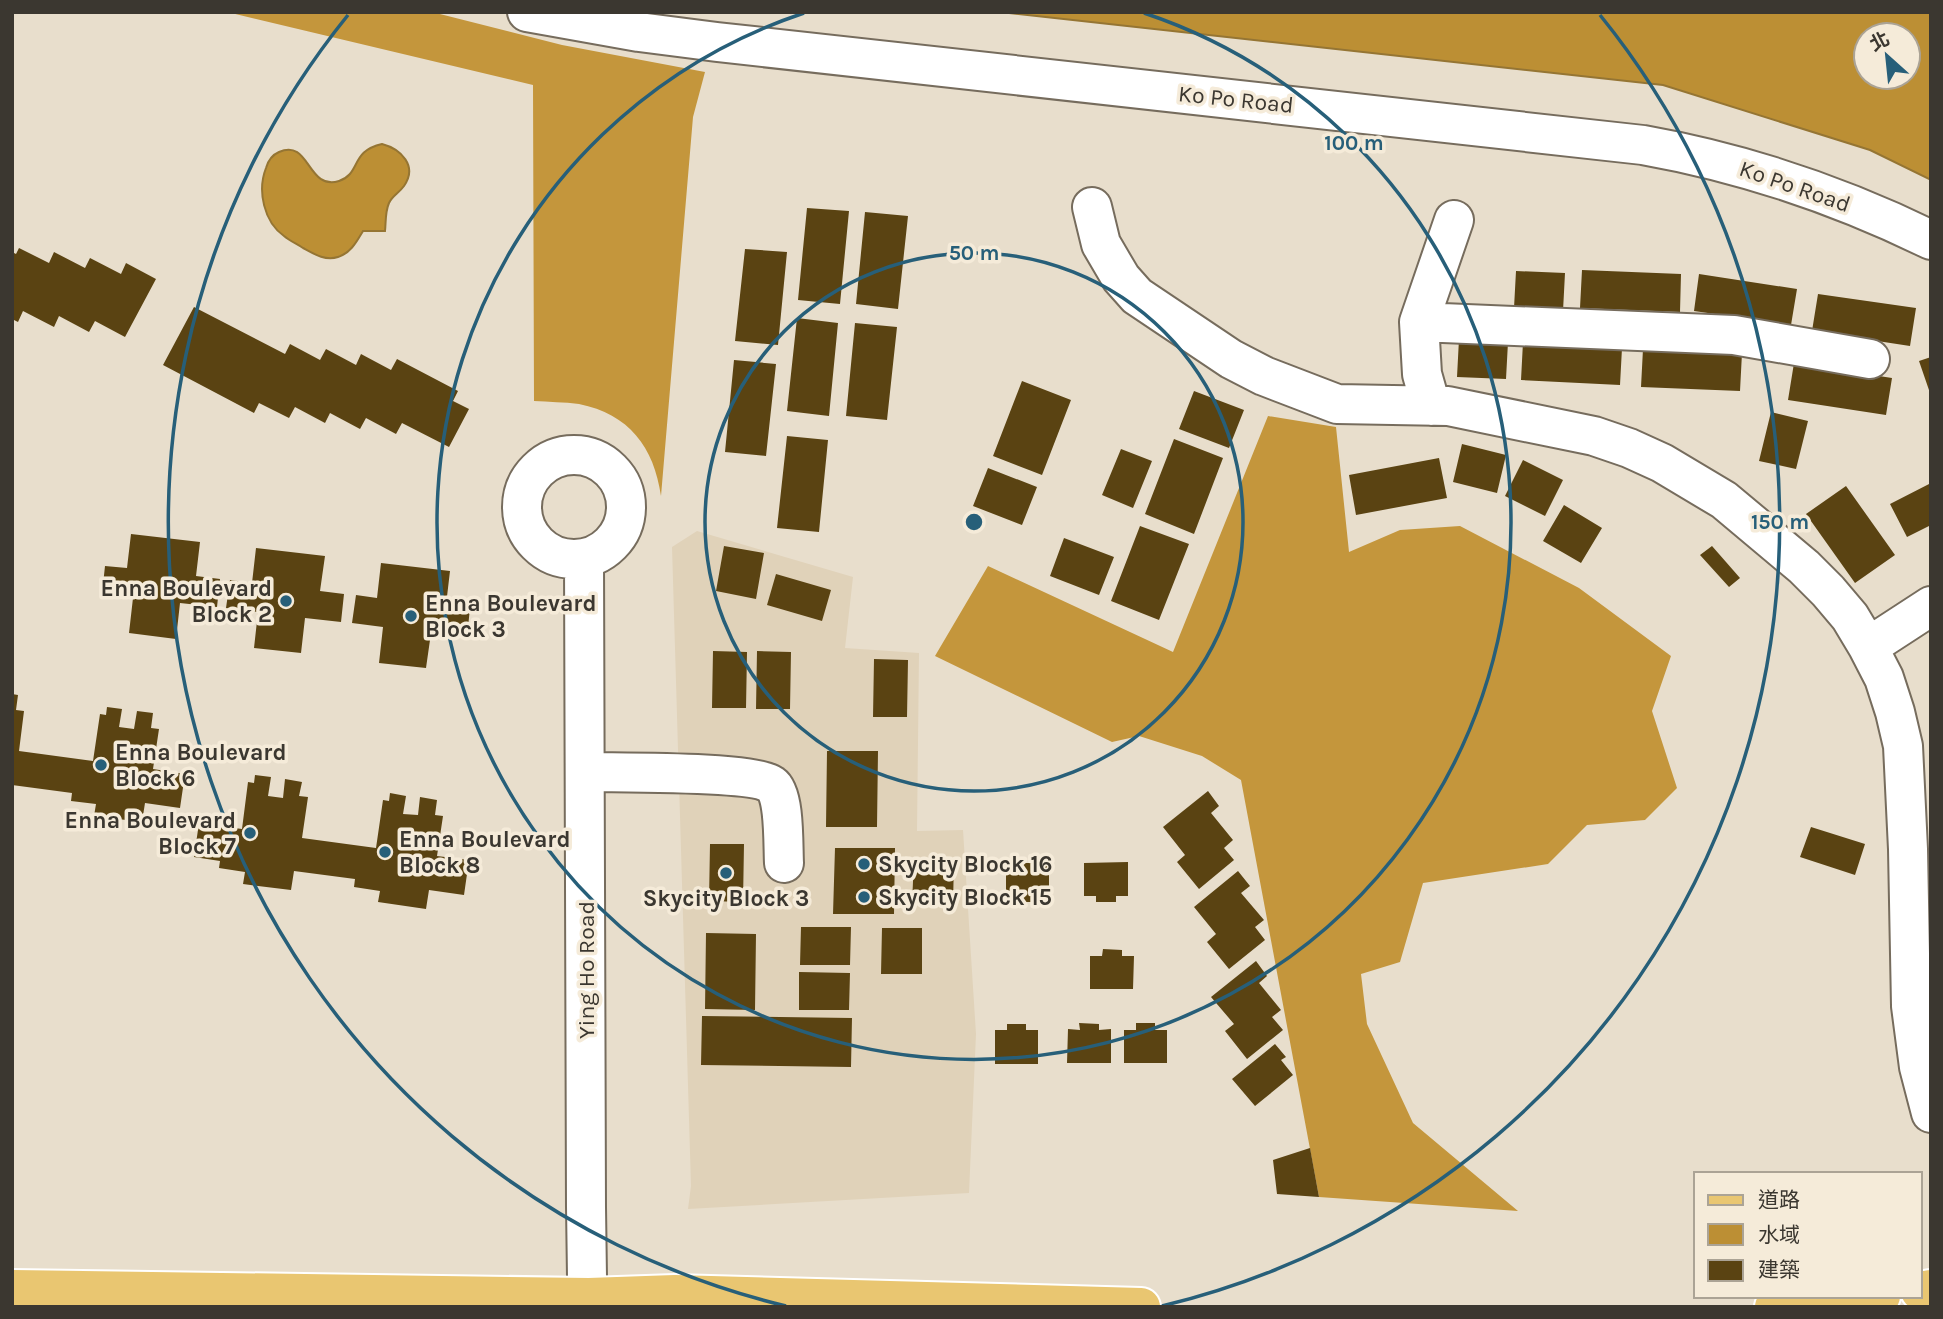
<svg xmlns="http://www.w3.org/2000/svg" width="1943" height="1319" viewBox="0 0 1943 1319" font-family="Karla,'Noto Sans TC',sans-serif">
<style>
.built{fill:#e0d2b9}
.forest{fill:#c4963c}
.water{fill:#bc8f34;stroke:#957533;stroke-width:2;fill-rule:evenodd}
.building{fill:#5a4312}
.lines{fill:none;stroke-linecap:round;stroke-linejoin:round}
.minor-casing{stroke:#766c5d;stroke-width:42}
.major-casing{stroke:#fff;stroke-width:42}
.minor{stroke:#fff;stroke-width:38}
.major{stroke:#e9c671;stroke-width:38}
.ring{fill:none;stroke:#275f79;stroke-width:3.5}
.poi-dot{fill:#275f79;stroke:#f5ebd9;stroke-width:2.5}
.labels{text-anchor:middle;stroke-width:7;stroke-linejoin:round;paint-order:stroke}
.street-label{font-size:23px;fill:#3b3730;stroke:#f5ebd9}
.poi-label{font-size:23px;font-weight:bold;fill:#3b3730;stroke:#f5ebd9;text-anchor:start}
.centre{fill:#275f79;stroke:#f5ebd9;stroke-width:3.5}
.ring-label{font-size:21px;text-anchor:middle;font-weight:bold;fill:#275f79;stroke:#f5ebd9;stroke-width:7;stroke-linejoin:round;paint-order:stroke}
</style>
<rect width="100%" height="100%" fill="#e8decc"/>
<path class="built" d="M697 531 853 577 845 648 919 653 917 831 963 830 976 1034 969 1193 688 1209 691 1186 672 547Z"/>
<path class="forest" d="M227 12H432L562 45 705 72 693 117 661 496C654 447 629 414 579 404 564 402 549 402 534 401L533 85Z
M1268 416 1336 427 1349 552 1400 530 1460 526 1579 588 1671 656 1652 711 1677 788 1645 820 1587 825 1548 864 1423 883 1400 962 1361 974 1367 1024 1413 1123 1518 1211 1319 1197 1241 780 1202 756 1139 736 1112 742 935 656 988 566 1173 652Z"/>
<path class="water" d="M1000 12H1931V180L1870 150 1663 85ZM1866 35H1908V77H1866Z
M382 144C401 149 418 166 404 186 399 193 392 196 389 203 385 212 386 222 385 231H363C357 241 351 253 338 257 325 261 314 254 303 248 297 244 290 241 284 236 264 222 257 191 266 168 268 161 272 155 279 152 310 138 307 191 339 181 361 174 350 151 382 144Z"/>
<path class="building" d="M807 208 849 211 840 304 798 300Z
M865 212 908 216 898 309 856 304Z
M19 248 49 263 54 252 85 268 90 258 121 274 126 263 156 279 125 337 95 321 89 332 59 316 54 327 23 311 18 322 12 319V252L16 254Z
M745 249 787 252 778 345 735 341Z
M1582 270 1681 274 1680 312 1580 308Z
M1516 271 1565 273 1563 311 1514 308Z
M1699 274 1797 289 1791 325 1694 311Z
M1818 294 1916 308 1910 346 1812 331Z
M194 307 285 354 290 344 320 360 326 349 356 365 361 354 391 370 397 359 458 391 453 401 469 409 449 447 402 423 396 434 366 418 360 429 330 413 325 423 295 407 289 418 259 403 254 413 163 365Z
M797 318 838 323 829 416 787 411Z
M855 323 897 327 887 420 846 416Z
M1459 339 1508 342 1506 379 1457 377Z
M1523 342 1622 348 1620 385 1521 380Z
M1643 349 1742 353 1740 391 1641 387Z
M1931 357V393H1930L1919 361Z
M734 360 776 364 766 456 725 452Z
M1794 363 1892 378 1886 415 1788 400Z
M1022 381 1071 400 1042 475 993 456Z
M1194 391 1244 410 1229 448 1179 429Z
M1771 412 1808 421 1796 469 1759 461Z
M787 436 828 440 819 532 777 528Z
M1174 439 1223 458 1194 534 1145 514Z
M1462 444 1506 455 1497 493 1453 482Z
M1121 449 1152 461 1133 508 1102 495Z
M1439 458 1447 498 1356 515 1349 475Z
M1523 460 1563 480 1545 516 1505 496Z
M988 468 1037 487 1022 525 973 506Z
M1931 483V525L1907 537 1890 504Z
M1846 486 1895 555 1855 583 1806 514Z
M1564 505 1602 528 1581 563 1543 541Z
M1140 526 1189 544 1159 620 1111 601Z
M131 534 200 542 196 576 220 579 217 607 180 603 176 639 129 633 133 598 102 594 105 566 127 568Z
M1064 538 1114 557 1099 595 1050 576Z
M724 546 764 553 756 599 716 591Z
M1712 546 1740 578 1729 587 1700 555Z
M256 548 325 556 320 591 344 594 341 622 305 618 301 653 254 648 258 612 226 608 230 580 252 583Z
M381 563 450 571 446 605 470 608 467 637 431 633 426 668 379 663 383 627 352 623 356 595 377 598Z
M776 574 831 590 822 621 767 605Z
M713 651 747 652 746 708H712Z
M757 651 791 652 790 709H756Z
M874 659 908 660 907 717H873Z
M12 694 18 695 16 710 24 711 19 751 93 761 100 714 106 715 107 707 122 709 119 727 134 729 137 711 153 713 151 728 159 729 153 769 185 774 180 808 145 803 142 822 94 816 96 804 71 801 72 793 12 785Z
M827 751H878L877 827H826Z
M255 775 271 777 268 796 283 798 285 779 302 782 299 796 308 797 302 838 376 848 383 800 389 801 390 793 406 796 403 814 418 815 420 797 437 800 435 815 443 816 437 856 469 860 464 895 429 890 426 909 378 902 380 891 354 887 355 879 294 871 291 890 243 884 245 872 219 868 220 861 194 857 199 823 242 829 248 782 254 783Z
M1208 791 1219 806 1211 813 1233 840 1224 848 1234 860 1199 889 1177 862 1185 855 1163 827Z
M1811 827 1865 844 1855 875 1800 857Z
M710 844H744L743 902 709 901Z
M835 848H895L894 914H833Z
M914 859H954L953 905 912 904Z
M1128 862V896H1116V902H1096V896H1084V863Z
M1006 863H1049V896H1037V902H1018V896H1006Z
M1238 871 1250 886 1241 893 1264 920 1255 927 1265 940 1229 969 1207 942 1216 934 1194 907Z
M801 927H851L850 965H800Z
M882 928H922V974H881Z
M706 933 756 934 755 1010 705 1009Z
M1103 949 1122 950V956H1134L1133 989H1090V956H1102Z
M1256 961 1267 976 1259 983 1281 1010 1272 1017 1283 1030 1247 1059 1225 1031 1234 1024 1211 997Z
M799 972 850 973 849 1010H799Z
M702 1016 852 1018 851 1067 701 1065Z
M1079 1023 1099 1024V1030L1111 1029V1063H1067L1068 1029 1080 1030Z
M1136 1023H1155V1030H1167V1063H1124V1030H1136Z
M1007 1024H1026V1030H1038V1064H995V1030H1007Z
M1275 1044 1286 1057 1281 1060 1293 1075 1255 1106 1232 1079Z
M1310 1148 1319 1197 1277 1194 1273 1160Z"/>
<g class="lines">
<g class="minor-casing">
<path id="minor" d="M527 12 639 32 717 42 1643 145C1744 163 1839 195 1931 240
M1092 207 1101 244 1121 278 1137 296 1231 359 1264 376 1337 404 1448 406 1594 436 1629 448 1662 463 1724 500 1804 567 1828 591 1850 617 1868 647 1884 678 1895 712 1903 746 1908 849 1911 1006 1919 1067 1931 1113
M1419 322 1734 335 1870 359
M1431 406 1422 374 1419 322 1454 220
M522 507a52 52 0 1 1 104 0a52 52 0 1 1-104 0Z
M584 559 586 1207 587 1277 589 1297
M1868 647 1931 606
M585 772C616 773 753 771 772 785 785 794 783 847 784 863"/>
</g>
<g class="major-casing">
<path id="major" d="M12 1289 589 1297 675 1294 1141 1307
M1920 1291 1931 1289
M1774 1307 1832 1303 1881 1296"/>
</g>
<use href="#minor" class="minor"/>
<use href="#major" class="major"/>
</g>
<g class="ring">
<circle cx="974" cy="522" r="269"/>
<path d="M1144 13A537 537 0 1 1 804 13"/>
<path d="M786 1306A806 806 0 0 1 348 15M1600 15A806 806 0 0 1 1162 1306"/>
</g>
<g class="poi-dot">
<circle cx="286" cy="601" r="7"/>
<circle cx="411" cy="616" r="7"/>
<circle cx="101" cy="765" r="7"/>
<circle cx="250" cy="833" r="7"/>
<circle cx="385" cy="852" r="7"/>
<circle cx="864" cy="864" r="7"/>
<circle cx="726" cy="873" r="7"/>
<circle cx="864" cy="897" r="7"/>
</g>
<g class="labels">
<g class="street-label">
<text transform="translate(1236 99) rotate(6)" y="8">Ko Po Road</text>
<text transform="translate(1795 186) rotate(19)" y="8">Ko Po Road</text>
<text transform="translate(586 970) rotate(-90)" y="8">Ying Ho Road</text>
</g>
<g class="poi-label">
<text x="272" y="596" text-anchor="end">Enna Boulevard<tspan x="272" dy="26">Block 2</tspan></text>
<text x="425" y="611">Enna Boulevard<tspan x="425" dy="26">Block 3</tspan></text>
<text x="115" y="760">Enna Boulevard<tspan x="115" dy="26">Block 6</tspan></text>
<text x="236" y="828" text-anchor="end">Enna Boulevard<tspan x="236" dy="26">Block 7</tspan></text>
<text x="399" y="847">Enna Boulevard<tspan x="399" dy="26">Block 8</tspan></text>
<text x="878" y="872">Skycity Block 16</text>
<text x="878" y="905">Skycity Block 15</text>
<text x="726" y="906" text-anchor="middle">Skycity Block 3</text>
</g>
</g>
<circle cx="974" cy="522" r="10" class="centre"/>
<g class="ring-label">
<text x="1354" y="150">100 m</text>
<text x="974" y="260">50 m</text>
<text x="1780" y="529">150 m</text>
</g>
<rect width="1943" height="1319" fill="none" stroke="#3b3730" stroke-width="28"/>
<rect x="1694" y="1172" width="228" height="126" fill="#f5ebd9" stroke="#aba395" stroke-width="2"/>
<rect x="1708" y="1195" width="35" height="10" fill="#e9c671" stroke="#aba395" stroke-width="2"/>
<text x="1758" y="1207" font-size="21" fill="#3b3730">道路</text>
<rect x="1708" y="1224" width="35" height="21" fill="#bc8f34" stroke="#aba395" stroke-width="2"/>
<text x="1758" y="1242" font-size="21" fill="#3b3730">水域</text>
<rect x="1708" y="1260" width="35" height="21" fill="#5a4312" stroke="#aba395" stroke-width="2"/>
<text x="1758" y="1277" font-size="21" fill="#3b3730">建築</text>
<g transform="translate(1887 56) rotate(333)"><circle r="33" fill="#f5ebd9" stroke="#aba395" stroke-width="2"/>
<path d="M0-5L12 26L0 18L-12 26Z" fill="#275f79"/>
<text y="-10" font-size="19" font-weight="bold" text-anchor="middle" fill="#3b3730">北</text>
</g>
</svg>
